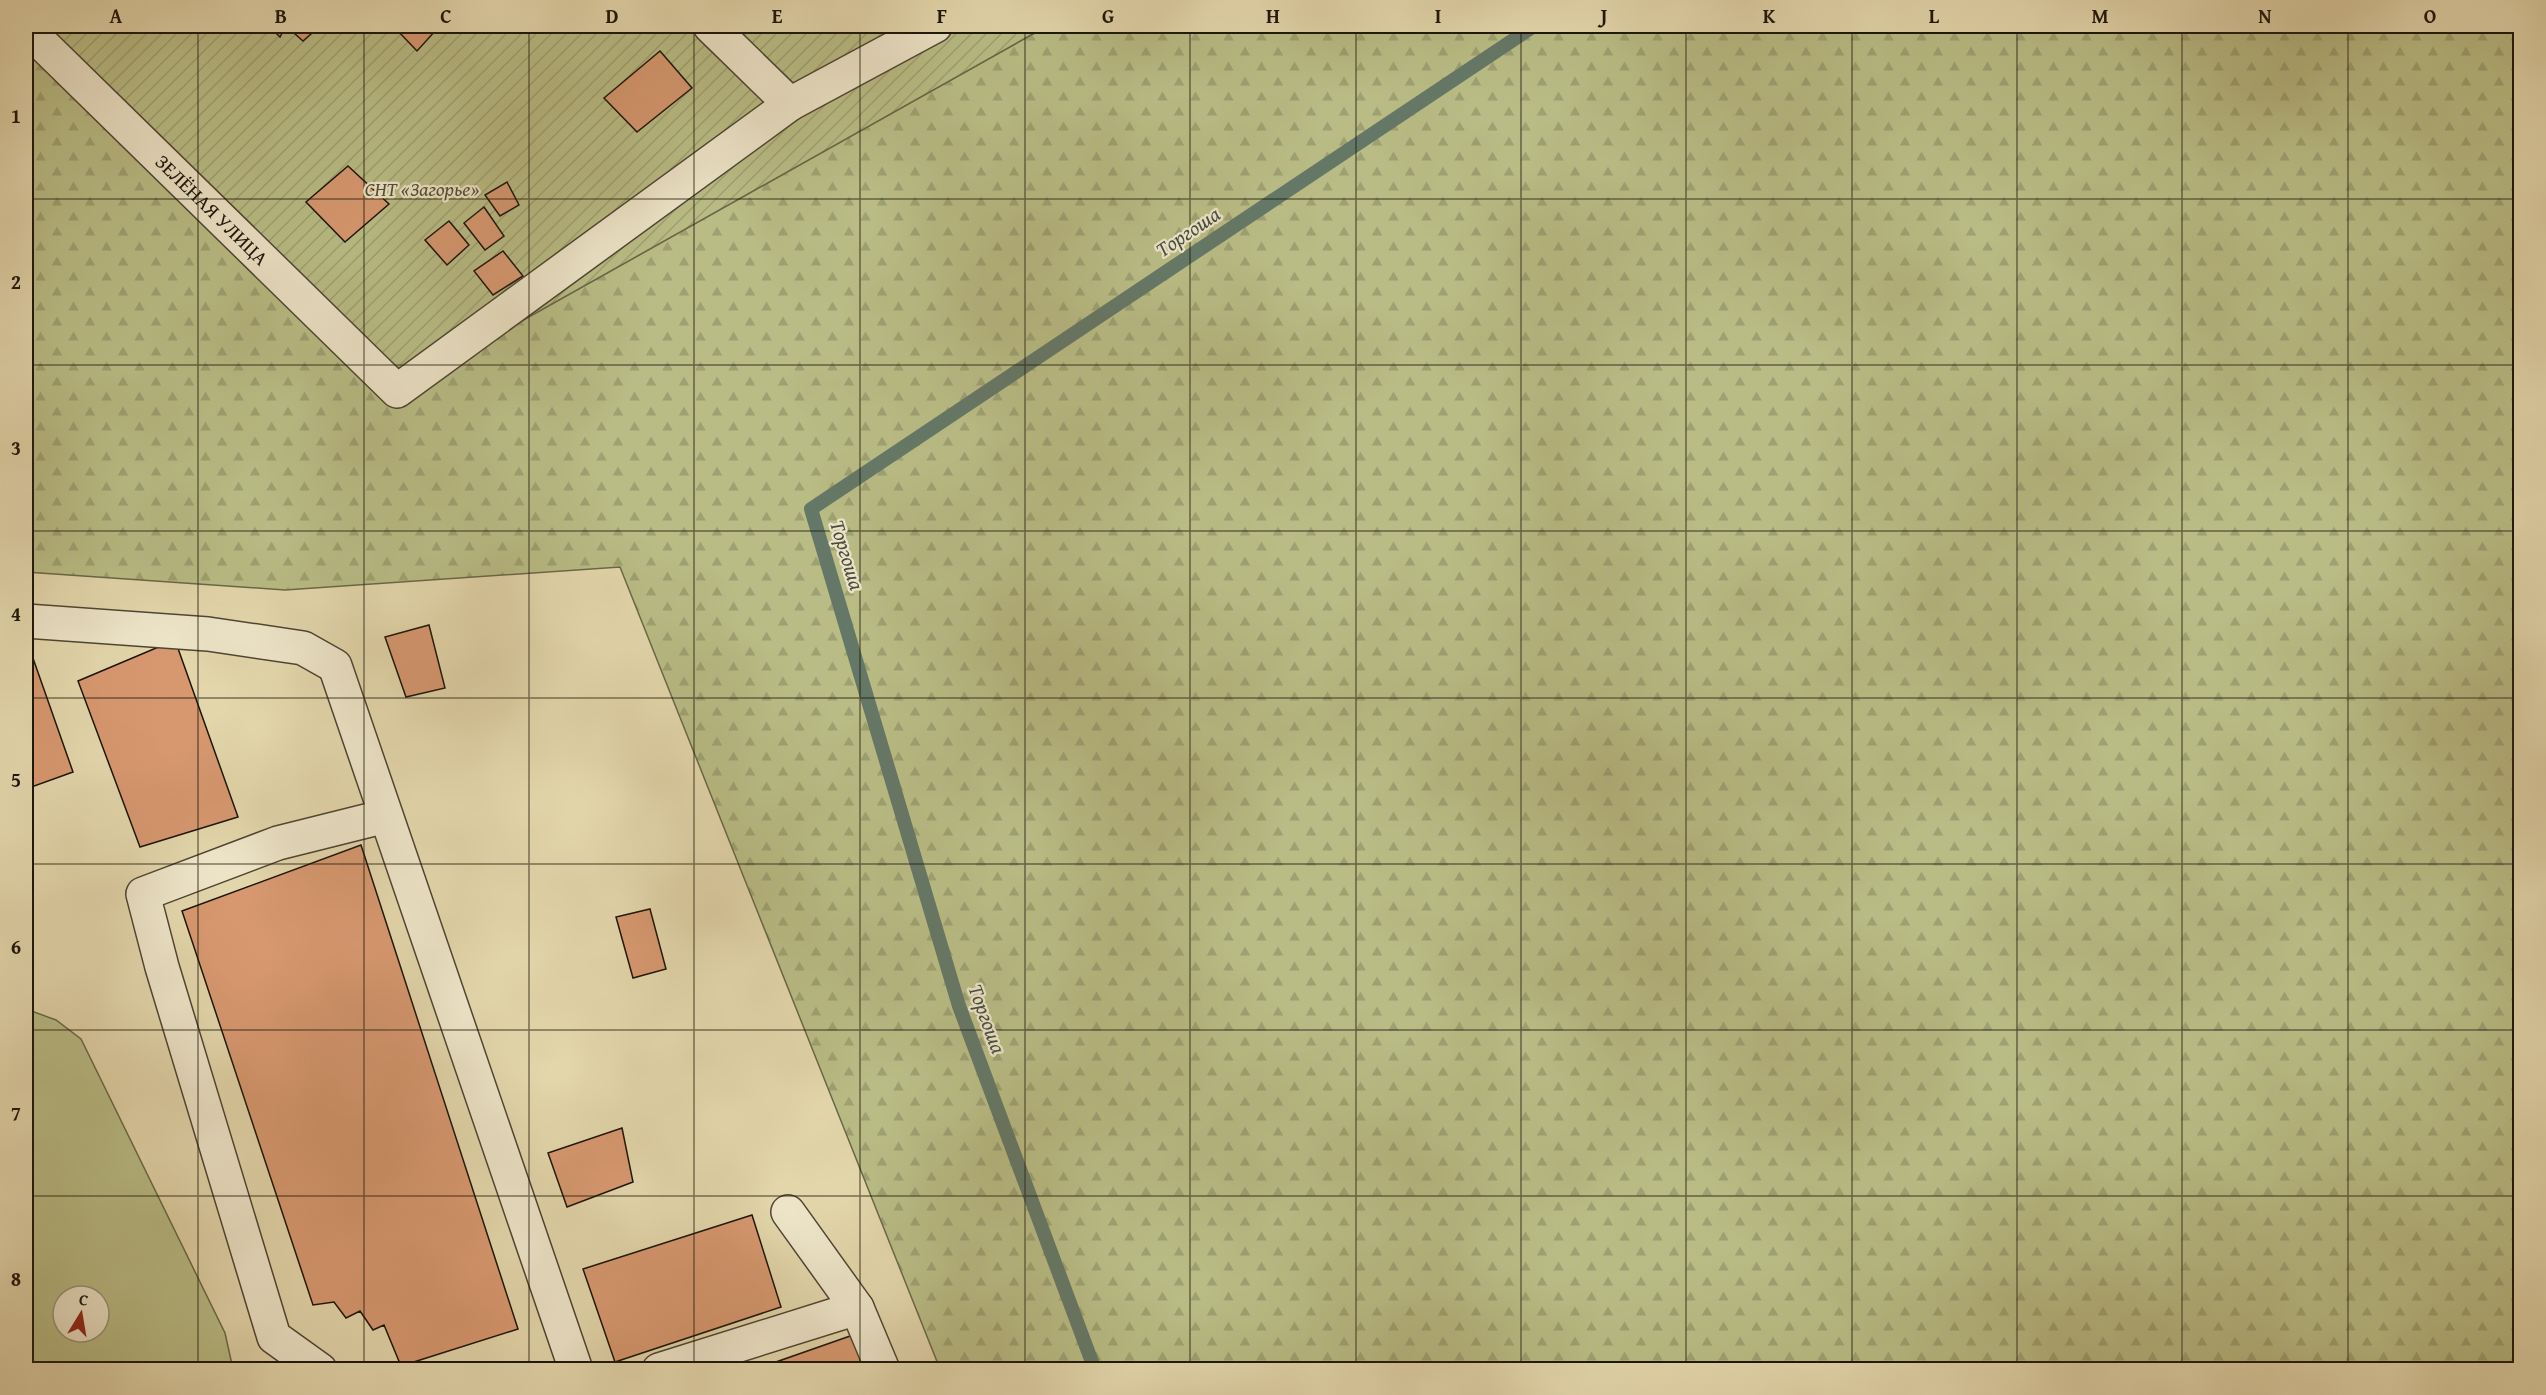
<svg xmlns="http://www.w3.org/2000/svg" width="2546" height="1395" viewBox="0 0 2546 1395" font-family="'Gentium Book Plus',serif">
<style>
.grass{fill:#b9bc85;stroke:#6a6848;stroke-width:1.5;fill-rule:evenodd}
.forest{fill:url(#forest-firs);stroke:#6a6848;stroke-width:1.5}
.garden{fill:url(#garden-furrows);stroke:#6a6848;stroke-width:1.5}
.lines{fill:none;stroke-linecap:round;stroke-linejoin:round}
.stream{stroke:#657867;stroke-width:14}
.building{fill:#d79870;stroke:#1c150b;stroke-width:1.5}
.minor-casing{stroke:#4e4533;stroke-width:36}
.minor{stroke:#ede4c8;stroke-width:33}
.grid{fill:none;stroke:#1c150b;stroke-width:1.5;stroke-opacity:0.55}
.labels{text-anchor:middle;stroke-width:4.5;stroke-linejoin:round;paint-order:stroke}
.park-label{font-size:20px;font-style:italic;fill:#534f36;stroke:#ede4c8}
.street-label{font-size:20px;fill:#1c150b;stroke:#ede4c8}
.water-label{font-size:21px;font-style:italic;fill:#474f41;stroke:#ede4c8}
.neatline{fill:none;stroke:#1c150b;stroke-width:2}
.grid-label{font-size:20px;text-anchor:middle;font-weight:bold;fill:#1c150b}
</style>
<defs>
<pattern id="forest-firs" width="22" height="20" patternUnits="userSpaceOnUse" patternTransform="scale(1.5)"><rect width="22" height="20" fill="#b9bc85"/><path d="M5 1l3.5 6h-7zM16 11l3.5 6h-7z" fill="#9ea172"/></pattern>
<pattern id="garden-furrows" width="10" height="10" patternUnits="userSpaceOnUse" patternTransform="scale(1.5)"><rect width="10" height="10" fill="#b9bc85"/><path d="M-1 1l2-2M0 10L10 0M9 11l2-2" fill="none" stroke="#9ea172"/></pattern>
</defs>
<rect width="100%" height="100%" fill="#e3d6ab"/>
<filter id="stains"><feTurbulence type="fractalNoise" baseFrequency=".00333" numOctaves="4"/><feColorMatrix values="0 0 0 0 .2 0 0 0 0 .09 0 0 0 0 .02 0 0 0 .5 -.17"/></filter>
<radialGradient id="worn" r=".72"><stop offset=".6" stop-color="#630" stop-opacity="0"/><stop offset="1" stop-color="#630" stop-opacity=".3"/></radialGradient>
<path class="grass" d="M26 1009 56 1020 81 1039 225 1333 233 1369H26ZM63 1296H99V1332H63Z"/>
<path class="forest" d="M1047 26H2520V1369H940L620 567 285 590 26 572V47L397 391Z"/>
<path class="garden" d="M26 26H1047L397 391Z"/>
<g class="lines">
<path class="stream" d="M1095 1370 959 1006 811 509 1534 26"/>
</g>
<path class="building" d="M269 26H320L303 41 286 26 280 37Z
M399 26H432L436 30 417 51 396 29Z
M552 26H567L559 33Z
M660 51 692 88 637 132 604 98Z
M348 166 389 204 345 242 306 202Z
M507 182 519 205 500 216 485 195Z
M484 207 504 236 485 250 464 223Z
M449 221 469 245 447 265 425 240Z
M503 251 523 276 493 295 474 271Z
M429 625 445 688 406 697 385 637Z
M175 640 238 817 140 847 78 681Z
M28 644 73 772 26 789V645Z
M361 845 518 1329 401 1366 384 1325 373 1330 360 1311 346 1318 334 1302 313 1305 182 911Z
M650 909 666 969 633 978 616 917Z
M622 1128 633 1182 567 1207 548 1153Z
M752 1215 781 1307 615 1362 583 1269Z
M853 1335 868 1370H753Z"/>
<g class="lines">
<g class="minor-casing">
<g id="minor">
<path d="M710 26 790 104"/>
<path id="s1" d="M26 28 397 391 790 104 935 26"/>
<path d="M26 621 208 634 303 648 335 666 576 1370"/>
<path d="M788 1212 857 1308 883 1370"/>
<path d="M320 1370 274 1337 162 967 143 894 278 843 386 816"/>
<path d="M659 1370 857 1308"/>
</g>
</g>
<use href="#minor" class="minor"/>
</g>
<path class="grid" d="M198 26V1370M364 26V1370M529 26V1370M694 26V1370M860 26V1370M1025 26V1370M1190 26V1370M1356 26V1370M1521 26V1370M1686 26V1370M1852 26V1370M2017 26V1370M2182 26V1370M2348 26V1370M26 199H2520M26 365H2520M26 531H2520M26 698H2520M26 864H2520M26 1030H2520M26 1196H2520"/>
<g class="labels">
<g class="park-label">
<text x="422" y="196">СНТ «Загорье»</text>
</g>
<g class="street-label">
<text dy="7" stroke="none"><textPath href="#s1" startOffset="260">ЗЕЛЁНАЯ УЛИЦА</textPath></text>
</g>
<g class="water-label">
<text transform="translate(1188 232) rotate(-34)" y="7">Торгоша</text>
<text transform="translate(847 555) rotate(73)" y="7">Торгоша</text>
<text transform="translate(987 1019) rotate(70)" y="7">Торгоша</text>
</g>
</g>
<rect width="2546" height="1395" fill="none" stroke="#e3d6ab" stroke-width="66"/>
<g transform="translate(81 1314) rotate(11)"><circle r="28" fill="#ede4c8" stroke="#99917c" stroke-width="1.5"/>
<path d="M0-4.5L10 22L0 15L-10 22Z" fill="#8f2418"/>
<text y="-9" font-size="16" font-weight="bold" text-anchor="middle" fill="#1c150b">С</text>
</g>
<rect x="33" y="33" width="2480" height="1329" class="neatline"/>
<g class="grid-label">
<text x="116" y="23">A</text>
<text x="281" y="23">B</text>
<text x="446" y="23">C</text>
<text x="612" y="23">D</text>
<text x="777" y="23">E</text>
<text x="942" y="23">F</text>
<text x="1108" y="23">G</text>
<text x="1273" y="23">H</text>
<text x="1438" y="23">I</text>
<text x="1604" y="23">J</text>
<text x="1769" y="23">K</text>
<text x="1934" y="23">L</text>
<text x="2100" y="23">M</text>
<text x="2265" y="23">N</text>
<text x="2430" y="23">O</text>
<text x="16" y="123">1</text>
<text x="16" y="289">2</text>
<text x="16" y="455">3</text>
<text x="16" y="621">4</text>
<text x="16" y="787">5</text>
<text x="16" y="954">6</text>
<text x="16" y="1120">7</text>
<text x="16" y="1286">8</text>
</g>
<rect width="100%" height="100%" filter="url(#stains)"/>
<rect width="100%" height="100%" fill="url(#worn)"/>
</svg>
